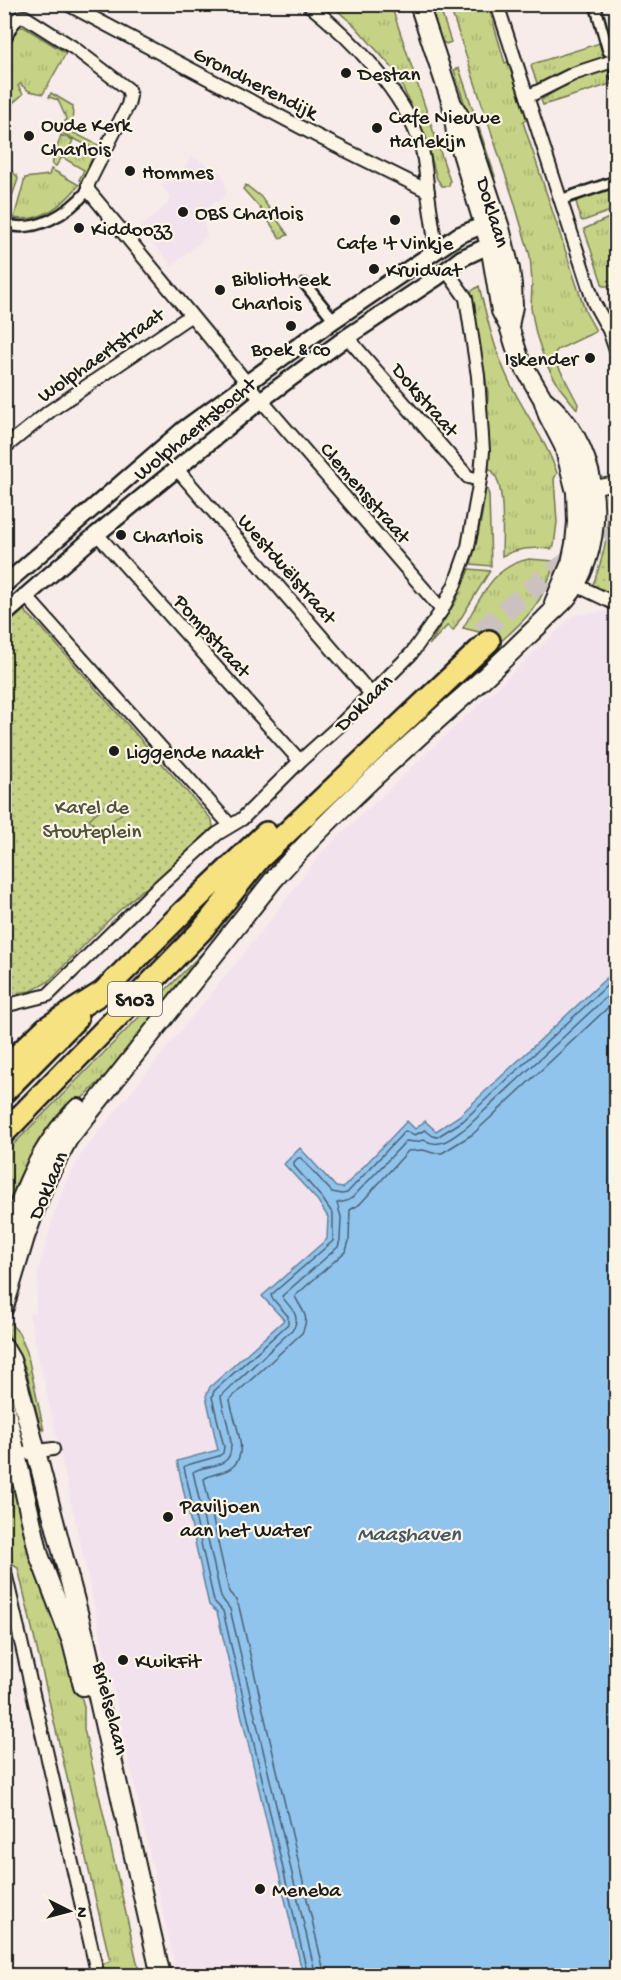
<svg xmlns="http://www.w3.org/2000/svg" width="621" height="1980" viewBox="0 0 621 1980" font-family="'Gochi Hand',sans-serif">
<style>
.built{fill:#f2e2ee}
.grass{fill:url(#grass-tufts);stroke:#717751;stroke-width:1.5}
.park{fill:url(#park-dots);stroke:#717751;stroke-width:1.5}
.garden{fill:#c6d286;stroke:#717751;stroke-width:1.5}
.water{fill:#91c4ed;stroke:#628199;stroke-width:1.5}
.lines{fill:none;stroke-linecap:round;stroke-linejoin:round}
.shore{stroke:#4b5f70;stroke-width:1.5}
.trunk-tunnel{stroke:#cbc2c0;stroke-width:21;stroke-dasharray:21 10;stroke-linecap:butt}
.pedestrian-casing{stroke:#1c1c1c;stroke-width:14}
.minor-casing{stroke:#1c1c1c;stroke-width:16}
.tertiary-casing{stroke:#1c1c1c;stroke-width:20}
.secondary-casing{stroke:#1c1c1c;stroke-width:22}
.trunk-casing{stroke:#1c1c1c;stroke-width:26}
.pedestrian{stroke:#fcf5e5;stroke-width:9}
.minor{stroke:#fcf5e5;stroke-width:12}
.tertiary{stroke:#fcf5e5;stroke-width:15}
.secondary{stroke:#fcf5e5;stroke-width:18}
.trunk{stroke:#f7e281;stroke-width:21}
.poi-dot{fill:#1c1c1c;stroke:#fcf5e5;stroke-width:2}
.labels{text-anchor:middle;stroke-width:4.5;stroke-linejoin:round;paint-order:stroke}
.shield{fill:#fcf5e5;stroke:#5f5d58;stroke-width:1.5}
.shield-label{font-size:20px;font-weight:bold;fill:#1c1c1c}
.poi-label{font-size:21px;fill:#1c1c1c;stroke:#fcf5e5;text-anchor:start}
.street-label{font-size:21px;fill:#1c1c1c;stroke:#fcf5e5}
.park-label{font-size:21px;fill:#4f533c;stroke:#fcf5e5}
.water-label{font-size:22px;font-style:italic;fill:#455765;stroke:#fcf5e5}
</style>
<defs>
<pattern id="grass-tufts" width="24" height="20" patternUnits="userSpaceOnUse" patternTransform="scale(1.5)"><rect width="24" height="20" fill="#c6d286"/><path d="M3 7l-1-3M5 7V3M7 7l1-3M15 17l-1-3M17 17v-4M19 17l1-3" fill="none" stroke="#aab473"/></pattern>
<pattern id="park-dots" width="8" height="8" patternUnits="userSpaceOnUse" patternTransform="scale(1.5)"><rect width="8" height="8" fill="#c6d286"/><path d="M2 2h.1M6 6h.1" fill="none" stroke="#aab473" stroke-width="1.8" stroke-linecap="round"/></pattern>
</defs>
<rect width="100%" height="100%" fill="#f7ece9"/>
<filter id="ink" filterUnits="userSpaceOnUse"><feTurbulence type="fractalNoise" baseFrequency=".0167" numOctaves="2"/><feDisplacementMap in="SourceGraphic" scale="12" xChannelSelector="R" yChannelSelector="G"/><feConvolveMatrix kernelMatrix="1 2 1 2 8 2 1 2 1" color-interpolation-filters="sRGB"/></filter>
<g filter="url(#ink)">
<path class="built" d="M191 156 221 173 225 181 226 195 221 200 213 203 205 214 204 225 207 236 172 266 140 228 169 203 168 201 171 198 162 186 187 164Z
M612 611 616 613V987L357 1975H177L29 1314 36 1312 38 1271 53 1218 65 1183 84 1150 261 932 321 853 574 615Z"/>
<path class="grass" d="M449 4 488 5 505 63 508 62 527 119 523 122 579 292 586 313 595 329V332L557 350 553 356 578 404 577 409 560 388 546 364 536 334 531 308 532 282 530 256 514 201Z
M331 5H391L450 181 449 186H442L437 179 427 142 396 72 355 26Z
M427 5H439L451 42 446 44 439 40Z
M18 27H24L66 53 43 94 29 91 20 84 18 86 23 94 5 110V52Z
M600 43 602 44 604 58 559 73 538 84 537 83 531 66 532 64Z
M459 68 495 176 494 179H489L487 176 454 70Z
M609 68 614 83 543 105 541 100 566 84Z
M51 93 73 106 72 132 98 145 82 181 79 180 84 170 62 157 56 166 52 164 61 135 73 140 70 147 86 154 90 153 91 151 89 146 62 133 66 118 58 100 49 97Z
M5 165 17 176 18 179 5 217Z
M51 169 79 185C63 205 40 223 14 218L25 178 49 175Z
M246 185 261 197 288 235 280 238 260 208 243 189Z
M616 185V209L583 221 581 220 575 198Z
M616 215V286H603L584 229Z
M479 286C487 319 495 352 510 383 525 414 546 440 557 473L554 479 557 522 554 546 551 549C533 547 519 548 502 556 502 535 506 488 493 472 491 469 488 468 485 467L488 393 481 351 469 293Z
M484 487 487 489 489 495 491 566 471 564C477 541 482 518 485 494L481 493Z
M529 559 554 561C545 605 522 623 490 651L483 633 463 628C481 598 492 566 529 559Z
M469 569 490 571 453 631 448 625 429 645 456 601Z
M214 941 121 1061 71 1109 24 1170 5 1212V1153Z
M7 1320 19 1333 27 1352 44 1431 40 1426C35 1406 31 1385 24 1365 19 1350 6 1337 5 1321Z
M4 1452 16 1475 84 1706V1729L140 1975H100V1965L110 1961 18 1568 13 1565 5 1530Z"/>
<path class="park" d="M616 483V613L590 592C606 553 611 526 606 485Z
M24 610 42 628 212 820 213 827 150 887 141 891 111 918 48 982 31 991 5 994 4 628Z"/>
<path class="garden" d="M114 798 125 811 99 831 89 819Z"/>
<path class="water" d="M616 969V1975H303L217 1612 209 1605 177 1461 218 1450 206 1396 210 1387 284 1320 262 1296 327 1239 328 1217 318 1201 284 1164 300 1148 336 1187 343 1188 407 1121 415 1129 425 1121 436 1131 459 1116Z"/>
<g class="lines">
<path class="shore" d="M308 1976 223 1611 214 1601 184 1467 187 1465 219 1456 223 1453 224 1447 212 1397 214 1391 288 1324V1316L272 1298 271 1295 333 1241V1214L322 1198 294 1166V1162L298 1158H301L332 1192 342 1194 347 1193 405 1131 415 1135 425 1130 433 1136 437 1137 463 1121 616 977
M316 1976 230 1609 221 1597 193 1472C202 1466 216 1468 225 1461 240 1451 222 1411 221 1396L294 1328C301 1313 288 1307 282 1296L338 1247 340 1240 341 1217 337 1203 347 1201 353 1197 406 1141 415 1142 424 1140C441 1150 454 1136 467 1127L616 988
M325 1976 239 1607 236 1600 229 1592 204 1479C212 1473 223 1474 231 1468 252 1453 232 1419 230 1399L302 1333C311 1314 301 1311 295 1296L346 1251 349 1241 350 1210 360 1204 408 1151 423 1150 433 1153H442L473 1134 616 1000"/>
<path class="trunk-tunnel" d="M481 632C525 593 563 561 616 535"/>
<g class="pedestrian-casing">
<path id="pedestrian" d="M595 4 608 51
M615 72 616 77
M560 200 616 181
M4 224C35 234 68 214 88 190
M305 284 334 320"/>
</g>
<g class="minor-casing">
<path id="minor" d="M67 4 321 138 428 191
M308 4C351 38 404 92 421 146 426 163 426 182 429 200 431 217 435 233 435 250
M497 4 594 303 609 330 616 351
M4 40C9 30 13 16 25 17L74 48 128 89 130 96 128 105 88 184V190L261 400 442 610
M527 97 573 74 616 60
M347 337 468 477 480 480
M4 448 50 411 190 316
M176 468 371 694
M585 489 616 483
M97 534 300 761
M576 585 616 604
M26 596 230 825
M4 1004H12L48 995 152 893 217 834 242 819 300 761 340 725 411 654 442 610 455 584 468 547 481 474 483 451 478 376 466 298 446 270
M16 1454 53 1449
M4 1568 98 1976"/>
</g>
<g class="tertiary-casing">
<path id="tertiary" d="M4 585 184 429 334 320 459 235 484 225 500 228 490 245 462 258 436 278 347 337 261 400 97 534 4 615"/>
</g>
<g class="secondary-casing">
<path id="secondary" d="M419 4 452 104 467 129 500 228 510 269 512 285 513 306 509 326
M452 104 456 133 490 245 501 311 509 326 519 358 543 399 548 415 564 446 576 492 577 522 575 544 571 563 554 603
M4 1251C20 1198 38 1147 78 1108
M4 1307 25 1237 46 1180 68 1139 274 879C330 816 394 758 457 702 487 676 515 648 543 621 555 608 568 600 576 584 609 525 597 441 543 399
M4 1348 11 1360 18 1383 85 1639 161 1976
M4 1402 39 1555 72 1642 83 1686"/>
</g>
<g class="trunk-casing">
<path id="trunk" d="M4 1068 46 1028 103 992 184 911 266 833
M4 1092 77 1018
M4 1133 201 931 259 859 489 641"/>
</g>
<use href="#pedestrian" class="pedestrian"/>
<use href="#minor" class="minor"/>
<use href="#tertiary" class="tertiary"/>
<use href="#secondary" class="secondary"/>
<use href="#trunk" class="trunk"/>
</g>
</g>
<g class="poi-dot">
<circle cx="346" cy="73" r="6"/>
<circle cx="377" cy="128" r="6"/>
<circle cx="29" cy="136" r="6"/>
<circle cx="130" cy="171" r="6"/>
<circle cx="183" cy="212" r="6"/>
<circle cx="395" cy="220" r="6"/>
<circle cx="79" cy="228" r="6"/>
<circle cx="374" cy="269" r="6"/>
<circle cx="220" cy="290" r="6"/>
<circle cx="291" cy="326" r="6"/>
<circle cx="590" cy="358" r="6"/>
<circle cx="121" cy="535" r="6"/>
<circle cx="114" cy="751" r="6"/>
<circle cx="168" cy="1517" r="6"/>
<circle cx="123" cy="1660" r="6"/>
<circle cx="260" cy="1889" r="6"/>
</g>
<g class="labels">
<rect class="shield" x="108" y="982" width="54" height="34" rx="4.5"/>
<g class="shield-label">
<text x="135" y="1006">S103</text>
</g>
<g class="poi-label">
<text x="358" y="80">Destan</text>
<text x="389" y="123">Cafe Nieuwe<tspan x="389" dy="24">Harlekijn</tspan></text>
<text x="41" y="131">Oude Kerk<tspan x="41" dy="24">Charlois</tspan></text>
<text x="142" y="178">Hommes</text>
<text x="195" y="219">OBS Charlois</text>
<text x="91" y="235">Kiddoozz</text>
<text x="395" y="249" text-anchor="middle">Cafe 't Vinkje</text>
<text x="386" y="276">Kruidvat</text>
<text x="232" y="285">Bibliotheek<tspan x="232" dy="24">Charlois</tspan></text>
<text x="291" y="355" text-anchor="middle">Boek &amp; co</text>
<text x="578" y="365" text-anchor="end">Iskender</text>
<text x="133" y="542">Charlois</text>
<text x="126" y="758">Liggende naakt</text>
<text x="180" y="1512">Paviljoen<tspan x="180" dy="24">aan het Water</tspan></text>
<text x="135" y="1667">KwikFit</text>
<text x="272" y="1896">Meneba</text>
</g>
<g class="street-label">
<text transform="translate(256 82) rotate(27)" y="7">Grondherendijk</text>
<text transform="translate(494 212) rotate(73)" y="7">Doklaan</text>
<text transform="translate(100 354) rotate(-35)" y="7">Wolphaertstraat</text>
<text transform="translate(426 399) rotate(49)" y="7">Dokstraat</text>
<text transform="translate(194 428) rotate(-39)" y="7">Wolphaertsbocht</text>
<text transform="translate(366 492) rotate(49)" y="7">Clemensstraat</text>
<text transform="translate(288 568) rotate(49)" y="7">Westduëlstraat</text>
<text transform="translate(213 635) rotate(48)" y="7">Pompstraat</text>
<text transform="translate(363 702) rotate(-45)" y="7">Doklaan</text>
<text transform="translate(47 1185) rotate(-67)" y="7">Doklaan</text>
<text transform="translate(112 1708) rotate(76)" y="7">Brielselaan</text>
</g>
<g class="park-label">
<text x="92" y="813">Karel de<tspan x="92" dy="24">Stouteplein</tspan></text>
</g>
<g class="water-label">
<text x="409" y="1540">Maashaven</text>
</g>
</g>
<rect width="621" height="1980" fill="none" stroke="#fcf5e5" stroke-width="24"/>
<rect x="12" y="12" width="597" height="1956" fill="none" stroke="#1c1c1c" stroke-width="2" filter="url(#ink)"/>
<g transform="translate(69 1911) rotate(96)" stroke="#fcf5e5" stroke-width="4.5" paint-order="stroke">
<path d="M0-4.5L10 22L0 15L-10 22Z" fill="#1c1c1c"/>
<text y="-9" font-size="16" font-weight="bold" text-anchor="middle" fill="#1c1c1c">N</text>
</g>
</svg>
